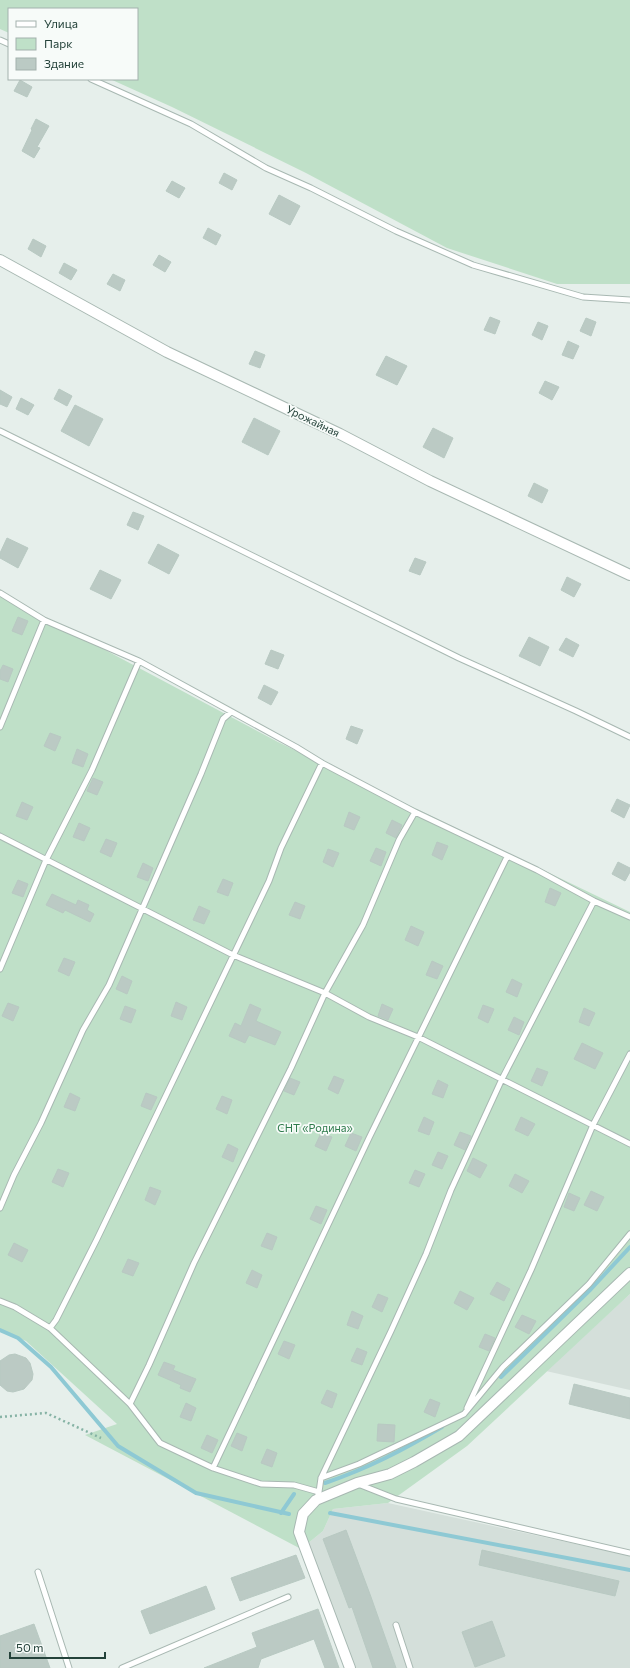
<svg xmlns="http://www.w3.org/2000/svg" width="630" height="1668" viewBox="0 0 630 1668" font-family="Commissioner,sans-serif">
<style>
.built{fill:#d4dfda}
.green{fill:#bfe0c8}
.lines{fill:none;stroke-linecap:round;stroke-linejoin:round}
.stream{stroke:#8ec9d4;stroke-width:4}
.building{fill:#bbcac4;stroke:#b8c9c2}
.lane-casing{stroke:#a8b8b2;stroke-width:7}
.street-casing{stroke:#a8b8b2;stroke-width:12}
.path{stroke:#86b3a5;stroke-width:2.5;stroke-dasharray:2 3;stroke-linecap:butt}
.lane{stroke:#fff;stroke-width:5}
.street{stroke:#fff;stroke-width:10}
.labels{text-anchor:middle;stroke-width:3.5;stroke-linejoin:round;paint-order:stroke}
.street-label{font-size:11px;fill:#24423a;stroke:#f7fbf9}
.park-label{font-size:11px;fill:#2d7a4b;stroke:#f7fbf9}
</style>
<rect width="100%" height="100%" fill="#e6efeb"/>
<path class="built" d="M630 1294V1390L546 1371Z
M388 1503 630 1556V1668H347L301 1549 323 1531 333 1509Z"/>
<path class="green" d="M0 0H630V284H557L447 248 306 173 172 107 110 79H137V9H9V33L0 29Z
M0 594 278 742 630 912V1294L467 1446 388 1503 333 1509 323 1531 301 1549 85 1435 117 1424 26 1341 0 1331Z"/>
<g class="lines">
<path class="stream" d="M0 1330 18 1338 51 1367 118 1446 196 1493 289 1514
M501 1377 591 1289 630 1247
M325 1483C369 1468 403 1450 442 1427
M281 1513 294 1494
M330 1513 630 1570"/>
</g>
<path class="building" d="M20 80 32 87 27 97 14 91Z
M36 119 49 126 37 147 40 148 34 158 22 151 32 130 31 129Z
M224 173 237 180 232 190 219 183Z
M172 181 185 188 179 198 166 191Z
M279 195 300 206 290 225 269 214Z
M208 228 221 235 216 245 203 238Z
M33 239 46 246 41 257 28 249Z
M159 255 171 262 165 272 153 265Z
M64 263 77 270 71 280 59 273Z
M113 274 125 280 120 291 107 284Z
M490 317 500 321 495 334 484 330Z
M586 318 596 322 591 336 580 331Z
M538 322 548 326 542 340 532 335Z
M568 341 579 346 573 359 562 355Z
M255 351 265 355 260 368 249 364Z
M386 356 407 366 397 385 376 375Z
M545 381 559 387 552 400 539 393Z
M59 389 72 396 67 406 54 399Z
M0 390 12 397 7 407 0 404Z
M21 398 34 405 28 415 16 409Z
M75 405 103 419 89 446 61 431Z
M254 418 280 431 268 455 242 442Z
M433 428 453 438 444 458 423 447Z
M534 483 548 490 542 503 528 496Z
M133 512 144 516 138 530 127 525Z
M7 538 28 548 18 568 0 558V553Z
M158 544 179 555 169 574 148 563Z
M415 558 426 562 420 575 409 571Z
M100 570 121 580 111 599 90 589Z
M567 577 581 584 574 597 561 590Z
M18 617 28 621 22 635 12 631Z
M529 637 549 647 540 666 519 656Z
M566 638 579 645 573 657 559 650Z
M271 650 284 655 278 669 265 664Z
M3 665 13 669 8 682 0 679V671Z
M264 685 278 692 271 705 258 698Z
M351 726 363 730 357 744 346 739Z
M50 733 61 737 55 751 44 746Z
M77 749 88 754 83 767 72 763Z
M93 778 103 782 97 795 87 791Z
M617 799 630 805 624 818 611 811Z
M22 802 33 807 27 820 16 816Z
M349 812 360 817 354 830 344 826Z
M392 820 402 825 396 838 386 833Z
M79 823 90 828 84 841 73 837Z
M106 839 117 843 111 857 100 852Z
M437 842 448 846 442 860 432 855Z
M376 848 386 852 381 866 370 861Z
M328 849 339 853 333 867 323 862Z
M618 862 630 868V872L625 881 612 874Z
M143 863 153 868 148 881 137 877Z
M223 879 233 883 228 896 217 892Z
M18 880 28 884 23 897 12 893Z
M550 888 561 893 555 906 545 902Z
M52 894 76 905 78 900 89 905 87 910 94 914 90 922 65 910 63 913 46 905Z
M295 902 305 906 300 919 289 915Z
M199 906 210 911 204 924 193 920Z
M411 926 424 932 418 946 405 940Z
M64 958 75 962 69 976 58 971Z
M432 961 443 966 437 979 426 975Z
M122 976 132 981 127 994 116 989Z
M512 979 522 984 517 997 506 992Z
M176 1002 187 1007 182 1020 171 1016Z
M8 1003 19 1007 13 1021 2 1016Z
M250 1004 261 1009 256 1021 281 1032 275 1045 249 1035 245 1043 229 1036 235 1023 241 1026Z
M382 1004 393 1009 388 1020 378 1016Z
M483 1005 494 1009 488 1023 478 1018Z
M125 1006 136 1010 131 1023 120 1019Z
M584 1008 595 1013 589 1026 579 1022Z
M514 1017 524 1022 519 1035 508 1030Z
M582 1043 603 1053 595 1069 574 1059Z
M537 1068 548 1072 542 1086 531 1081Z
M334 1076 344 1080 338 1094 328 1089Z
M290 1078 300 1082 294 1095 284 1091Z
M438 1080 448 1085 443 1098 432 1094Z
M70 1093 80 1098 75 1111 64 1107Z
M146 1093 157 1097 151 1110 141 1106Z
M222 1096 232 1100 227 1114 216 1109Z
M424 1117 434 1122 429 1135 418 1131Z
M521 1117 535 1124 528 1136 515 1130Z
M460 1132 471 1136 465 1150 454 1145Z
M321 1133 332 1137 326 1151 315 1146Z
M351 1133 362 1137 356 1151 345 1146Z
M228 1144 238 1149 233 1162 222 1157Z
M438 1152 448 1156 442 1169 432 1165Z
M473 1158 487 1165 480 1178 467 1171Z
M58 1169 69 1173 63 1187 52 1182Z
M415 1170 425 1174 419 1187 409 1183Z
M515 1174 529 1181 522 1193 509 1186Z
M150 1187 161 1191 155 1205 145 1200Z
M591 1191 604 1197 597 1211 584 1205Z
M569 1193 580 1198 574 1211 564 1207Z
M316 1206 327 1210 321 1224 310 1219Z
M267 1233 277 1237 272 1250 261 1246Z
M14 1243 28 1250 22 1262 8 1255Z
M128 1259 139 1263 133 1276 122 1272Z
M252 1270 262 1275 257 1288 246 1283Z
M497 1282 510 1289 504 1301 490 1294Z
M460 1291 474 1298 467 1310 454 1303Z
M378 1294 388 1298 382 1312 372 1307Z
M352 1311 363 1316 358 1329 347 1325Z
M522 1315 536 1321 529 1334 515 1327Z
M485 1334 495 1338 489 1351 479 1347Z
M284 1341 295 1345 289 1359 278 1354Z
M357 1348 367 1352 362 1365 351 1361Z
M15 1354 26 1358 30 1363 33 1374 32 1380 24 1389 13 1392 7 1391 0 1385V1361L9 1355Z
M164 1362 175 1366 173 1370 196 1379 190 1392 180 1388 181 1385 158 1375Z
M574 1384 630 1398V1419L569 1404Z
M327 1390 337 1394 332 1408 321 1403Z
M430 1399 440 1403 435 1417 424 1412Z
M186 1403 196 1408 191 1421 180 1417Z
M378 1424 395 1425 394 1442 377 1441Z
M237 1433 247 1437 242 1451 231 1446Z
M207 1435 218 1440 212 1453 201 1448Z
M267 1449 277 1453 272 1467 261 1463Z
M346 1530 371 1597 396 1668H373L352 1607 349 1608 323 1539Z
M482 1550 619 1581 615 1596 479 1565Z
M296 1555 305 1578 240 1601 231 1578Z
M206 1586 215 1609 150 1634 141 1611Z
M318 1609 339 1668H325L314 1639 261 1659 258 1668H204L257 1647 252 1633Z
M492 1621 505 1656 475 1667 462 1632Z
M34 1624 50 1668H0V1636Z"/>
<g class="lines">
<g class="lane-casing">
<path id="lane" d="M0 40 9 44
M91 79 191 124 266 168 311 188 396 231 473 265 583 297 630 300
M0 431 459 658 576 711 630 737
M0 593 44 620 139 661 296 747 322 763 415 812 537 870 594 901 630 917
M0 727 44 620
M0 836 233 955 325 993 369 1017 418 1037 630 1144
M0 969 46 860 92 770 139 661
M0 1208 14 1175 41 1123 83 1030 109 985 201 774 223 719 231 712
M0 1301 15 1307 50 1328 130 1404 160 1443 213 1468 261 1484 294 1485 319 1492 318 1494
M50 1328 56 1320 97 1239 269 881 281 848 322 763
M130 1404 149 1365 194 1263 291 1068 325 993 363 925 399 840 415 812
M467 1408 531 1270 593 1125 630 1054
M213 1468 369 1138 507 857
M321 1478 359 1464 464 1414 503 1367 589 1284 630 1234
M358 1484 396 1499 630 1553
M319 1492 321 1478 391 1331 426 1254 451 1190 502 1079 594 901
M38 1572 69 1668
M396 1625 410 1668
M122 1668 288 1597"/>
</g>
<g class="street-casing">
<path id="street" d="M0 260 167 352 340 434 430 481 630 575
M350 1668 299 1532 303 1514 316 1500 357 1483 390 1474 414 1462 459 1436 630 1273"/>
</g>
<path class="path" d="M0 1417 46 1413 101 1438"/>
<use href="#lane" class="lane"/>
<use href="#street" class="street"/>
</g>
<g class="labels">
<g class="street-label">
<text transform="translate(313 421) rotate(26)" y="4">Урожайная</text>
</g>
<g class="park-label">
<text x="315" y="1132">СНТ «Родина»</text>
</g>
</g>
<rect x="8" y="8" width="130" height="72" fill="#f7fbf9" stroke="#a3b1ad"/>
<rect x="16" y="21" width="20" height="6" fill="#ffffff" stroke="#a3b1ad"/>
<text x="44" y="28" font-size="12" fill="#24423a">Улица</text>
<rect x="16" y="38" width="20" height="12" fill="#bfe0c8" stroke="#a3b1ad"/>
<text x="44" y="48" font-size="12" fill="#24423a">Парк</text>
<rect x="16" y="58" width="20" height="12" fill="#bbcac4" stroke="#a3b1ad"/>
<text x="44" y="68" font-size="12" fill="#24423a">Здание</text>
<path d="M10 1652v6h95v-6" fill="none" stroke="#24423a" stroke-width="2"/>
<text x="16" y="1652" font-size="12" fill="#24423a" stroke="#f7fbf9" stroke-width="3" paint-order="stroke">50 m</text>
</svg>
